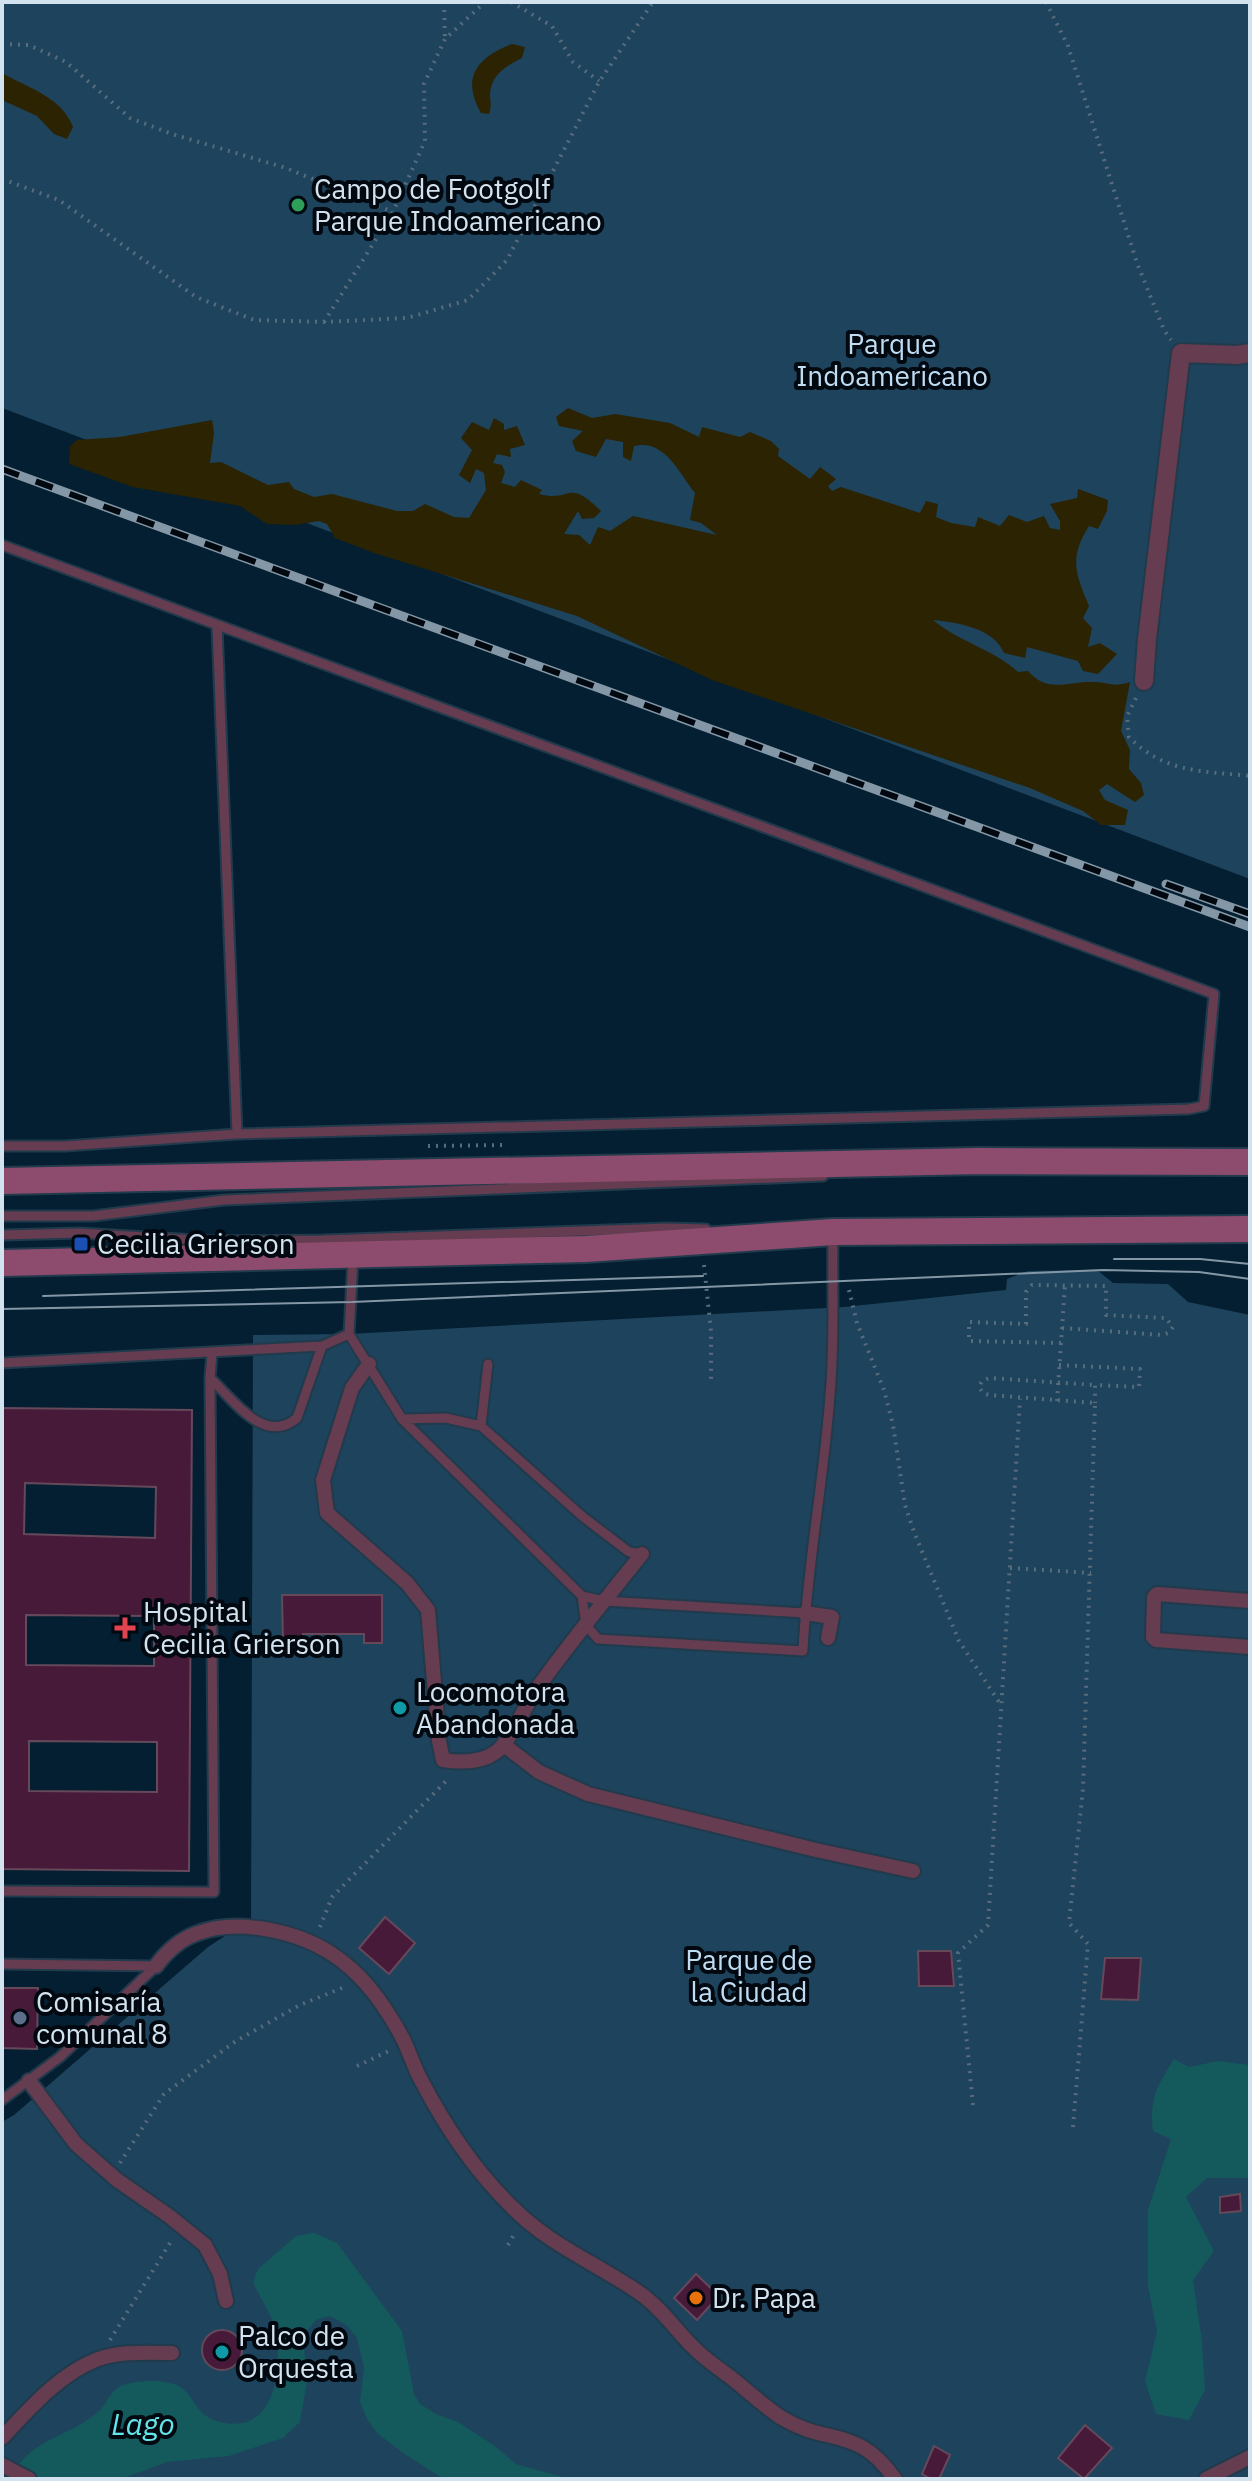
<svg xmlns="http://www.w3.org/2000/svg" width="1252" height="2481" viewBox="0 0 1252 2481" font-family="'IBM Plex Sans',sans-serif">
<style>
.green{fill:#1e435c}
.sand{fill:#2b2302}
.water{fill:#14595c}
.building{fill:#471a3a;stroke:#65495b;stroke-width:2;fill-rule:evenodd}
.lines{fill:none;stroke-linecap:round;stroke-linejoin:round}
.service-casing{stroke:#213a4c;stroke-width:13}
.pedestrian-casing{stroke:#213a4c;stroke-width:18}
.minor-casing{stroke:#213a4c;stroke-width:22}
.secondary-casing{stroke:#213a4c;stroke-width:30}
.path{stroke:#576d7d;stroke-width:4;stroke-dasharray:2 6;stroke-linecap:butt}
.service{stroke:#653c50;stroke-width:9}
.pedestrian{stroke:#653c50;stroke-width:14}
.minor{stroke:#653c50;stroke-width:18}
.secondary{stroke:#8d4c6d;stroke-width:26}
.tram{stroke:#8497a6;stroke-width:2}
.rail-casing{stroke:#8497a6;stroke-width:9}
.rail{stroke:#01080f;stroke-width:6;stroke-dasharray:18;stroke-linecap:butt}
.leisure-dot{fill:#2e9e5b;stroke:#01080f;stroke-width:3}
.transit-dot{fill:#1a4fb4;stroke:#01080f;stroke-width:3}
.health-dot{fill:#e0444e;stroke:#01080f;stroke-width:3}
.culture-dot{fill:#0f9aa8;stroke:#01080f;stroke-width:3}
.service-dot{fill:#5c6f8a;stroke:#01080f;stroke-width:3}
.food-dot{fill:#e8710a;stroke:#01080f;stroke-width:3}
.labels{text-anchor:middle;stroke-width:8;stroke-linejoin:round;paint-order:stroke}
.poi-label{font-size:28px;fill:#d3e2ef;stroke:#01080f;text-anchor:start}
.park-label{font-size:28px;fill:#bfdcf3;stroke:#01080f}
.water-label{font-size:30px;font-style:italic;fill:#64e3e9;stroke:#01080f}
</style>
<rect width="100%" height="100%" fill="#041f31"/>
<path class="green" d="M2 2H1250V879L2 408Z
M1097 1270 1113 1283 1168 1284 1188 1302 1250 1315V2479H2V2122L14 2115 208 1947 251 1919 253 1335 349 1334 844 1307 1006 1290 1007 1279 1028 1271Z"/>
<path class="sand" d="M512 44 525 47 522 58C506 66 492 74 490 93 490 102 492 106 489 114L481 113C460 76 479 57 512 44Z
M2 73C28 88 62 97 73 127L67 139 54 134 37 116 2 100Z
M568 408 592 418 615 414 670 423 699 437 702 427 740 437 750 432 771 441 779 449 778 456 810 479 820 467 836 479 828 486 832 491 841 487 920 513 926 501 938 504 936 517 951 523 975 527 978 517 1000 526 1009 515 1027 522 1044 516 1050 528 1060 530V521L1050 504 1077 498 1078 489 1108 500 1107 511 1098 529 1089 526C1069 558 1075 573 1089 606L1083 618 1092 628 1088 647 1100 643 1117 654 1098 674 1083 671 1078 661 1027 647 1025 658 1004 653C994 628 956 622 933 620 959 642 993 649 1018 672L1028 671C1048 694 1067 681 1093 682 1109 682 1112 688 1130 682L1121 731 1130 750 1129 769 1141 783 1144 795 1135 802 1107 784 1099 790 1105 800 1128 810 1125 825H1101L1083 811 1030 788 712 680 577 616 374 553 335 538 327 524 319 521 295 525 267 524 240 506 133 487 69 464 70 446 77 440 120 437 212 420 214 433 210 463 221 462 268 485 289 482 294 489 314 497 332 494 397 511H413L425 504 454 517 469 518 486 490 484 473 476 469 470 483 459 475 472 450 461 438 472 422 489 430 494 418 504 424V430L517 426 525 445 510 449 511 457 497 454 493 463 502 465 505 472 501 483 515 487 521 480 542 490 539 494C573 503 566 477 601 511L594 518 582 519 578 511 564 534 579 535 590 545 598 527 610 531 633 516 717 535 701 523 690 520 695 493C679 473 665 439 634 446L631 461 623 457V442L606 439 596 457 576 451 572 441 583 431 559 426 556 417Z"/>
<path class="water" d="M1174 2059 1189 2067 1218 2061 1250 2065V2178H1207L1186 2197 1214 2251 1193 2280 1202 2341 1205 2390 1189 2420 1156 2414 1145 2381 1157 2331 1148 2286V2210L1171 2139 1153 2131C1149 2099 1157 2086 1174 2059Z
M314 2233 337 2243 402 2331 414 2394 420 2404 436 2414 458 2422 492 2444 516 2464 569 2479H444L406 2455 378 2434 367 2419 360 2402 364 2368 357 2338 346 2325 330 2316 316 2320 307 2331 304 2345 307 2381 300 2422 283 2438 229 2456 167 2462 121 2479H9C33 2435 69 2439 100 2410 107 2403 110 2392 119 2387 126 2383 141 2381 149 2381 156 2380 173 2383 179 2386 195 2396 195 2416 220 2422 277 2436 284 2364 274 2326 270 2311 259 2297 253 2282L258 2269 296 2236Z"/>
<path class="building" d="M2 1408 192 1410 189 1871 2 1869ZM25 1483 156 1487 155 1538 24 1534ZM26 1615 154 1616V1666L26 1665ZM29 1741 157 1742V1792L29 1791Z
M282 1595H382V1643H364V1634H303V1641H283Z
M385 1917 415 1943 389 1974 359 1948Z
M918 1951H951L954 1986H919Z
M1105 1958H1141L1138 2000 1101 1999Z
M2 1988H38L37 2049 2 2048Z
M1240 2194 1241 2211 1220 2213V2197Z
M696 2274 719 2296 697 2320 674 2298Z
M202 2350a20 20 0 1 1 40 0a20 20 0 1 1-40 0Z
M1085 2425 1112 2448 1084 2479 1058 2458Z
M934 2446 950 2455 939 2479H931L922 2474Z"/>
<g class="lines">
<g class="service-casing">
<path id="service" d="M2 545 1214 994 1204 1106 1189 1109 237 1134 65 1146H2
M217 626 237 1134
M2 1216H93L224 1200 823 1176
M2 1235 79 1233 213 1241 323 1240 667 1228 706 1229
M353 1259 349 1334 402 1419 582 1596 604 1601 805 1613
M212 1353 210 1378C233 1399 264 1446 297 1418L322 1346
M2 1363 322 1346 349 1334
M402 1419 446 1418 481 1426 582 1516 629 1552 642 1554
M481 1426 488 1364
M582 1596 586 1625 598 1639 803 1651C807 1565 824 1480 830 1395 835 1342 832 1289 833 1236
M2 1891 214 1892 210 1378
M2 1964 156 1966
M2 2100 60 2057 156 1966"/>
</g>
<g class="pedestrian-casing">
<path id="pedestrian" d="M369 1364 352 1388 323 1480 327 1513 407 1583 428 1610 439 1741 443 1760C462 1763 481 1763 496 1752 510 1742 525 1706 536 1690 569 1643 606 1599 642 1554
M1250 1601 1157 1594 1154 1597 1153 1637 1156 1640 1250 1647
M805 1613 832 1617 828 1638
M504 1745 539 1772 588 1794 816 1850 913 1871
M156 1966C167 1951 180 1939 198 1933 237 1918 297 1931 332 1954 363 1974 387 2008 404 2041 410 2054 414 2067 421 2080 445 2126 474 2170 512 2207 549 2245 598 2264 641 2294 661 2308 676 2330 692 2346 704 2359 720 2369 734 2380 750 2393 765 2407 782 2418 828 2446 857 2425 895 2479
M29 2081 76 2144 117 2180 169 2216 205 2245 220 2274 226 2301
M2 2438C29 2409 59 2374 98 2359 121 2351 148 2353 172 2353
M2 2465 29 2479
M1206 2479 1250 2457"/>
</g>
<g class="minor-casing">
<path id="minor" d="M1144 681 1147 639 1181 353 1237 355 1250 353"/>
</g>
<g class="secondary-casing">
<path id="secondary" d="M2 1181 978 1161 1250 1162
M2 1263 586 1249 833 1232 1250 1229"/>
</g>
<path class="path" d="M444 2 445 39
M511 2 552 26 573 62 599 81
M1046 2 1068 46 1137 263 1164 330 1171 340
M2 44 29 45 66 62 130 118 172 134 286 168 393 212
M2 179 59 200 196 297 254 320 324 322 407 318 468 300 507 260 599 82 653 2
M324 322 393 212 425 141 424 84 445 39 485 2
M1136 698 1127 716 1129 737C1164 773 1203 771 1250 776
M428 1146 507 1145
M704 1265 711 1331V1384
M849 1290 857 1323 884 1390 893 1425 905 1505 914 1532 959 1641 999 1702
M1061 1343 969 1341V1322L1026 1324V1292L1032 1285 1106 1286V1315L1166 1318 1173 1327 1168 1333 1162 1335 1062 1328
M1059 1365 1140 1369 1139 1387 1095 1385V1403
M1057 1401 1065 1285
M1010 1568 1091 1573
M320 1927 332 1897 449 1778
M357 2066 391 2050
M973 2105 958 1953 988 1925 1020 1399
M1073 2127 1088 1944 1069 1923 1083 1789 1095 1403 989 1395 983 1393 979 1387 982 1381 989 1378 1095 1385
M120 2163 164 2094 236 2041 300 2005 347 1986
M508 2245 515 2233
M110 2340 173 2238"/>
<use href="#service" class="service"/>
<use href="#pedestrian" class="pedestrian"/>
<use href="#minor" class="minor"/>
<use href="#secondary" class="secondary"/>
<path class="tram" d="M1114 1259H1200L1250 1264
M43 1296 703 1276
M2 1309 352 1302 1103 1270 1199 1272 1250 1279"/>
<g class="rail-casing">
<path id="rail" d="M2 469 1250 927
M1166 884 1250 914"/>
</g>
<use href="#rail" class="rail"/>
</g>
<circle class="leisure-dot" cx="298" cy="205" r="8"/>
<rect class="transit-dot" x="73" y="1236" width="16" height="16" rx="4"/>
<path class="health-dot" d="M121 1616h8v8h8v8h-8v8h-8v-8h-8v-8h8z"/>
<g class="culture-dot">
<circle cx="400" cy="1708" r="8"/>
<circle cx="222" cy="2352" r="8"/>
</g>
<circle class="service-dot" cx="20" cy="2018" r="8"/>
<circle class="food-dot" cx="696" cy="2298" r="8"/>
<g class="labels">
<g class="poi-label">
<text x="314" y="199">Campo de Footgolf<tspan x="314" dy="32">Parque Indoamericano</tspan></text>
<text x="97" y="1254">Cecilia Grierson</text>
<text x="143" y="1622">Hospital<tspan x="143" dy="32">Cecilia Grierson</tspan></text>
<text x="416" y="1702">Locomotora<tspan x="416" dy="32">Abandonada</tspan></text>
<text x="36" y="2012">Comisaría<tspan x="36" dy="32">comunal 8</tspan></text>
<text x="712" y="2308">Dr. Papa</text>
<text x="238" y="2346">Palco de<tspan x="238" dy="32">Orquesta</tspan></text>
</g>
<g class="park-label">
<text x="892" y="354">Parque<tspan x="892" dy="32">Indoamericano</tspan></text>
<text x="749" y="1970">Parque de<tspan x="749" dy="32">la Ciudad</tspan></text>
</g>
<g class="water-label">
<text x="143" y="2435">Lago</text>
</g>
</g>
<rect width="1252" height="2481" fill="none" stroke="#d3e2ef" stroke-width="8"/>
</svg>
